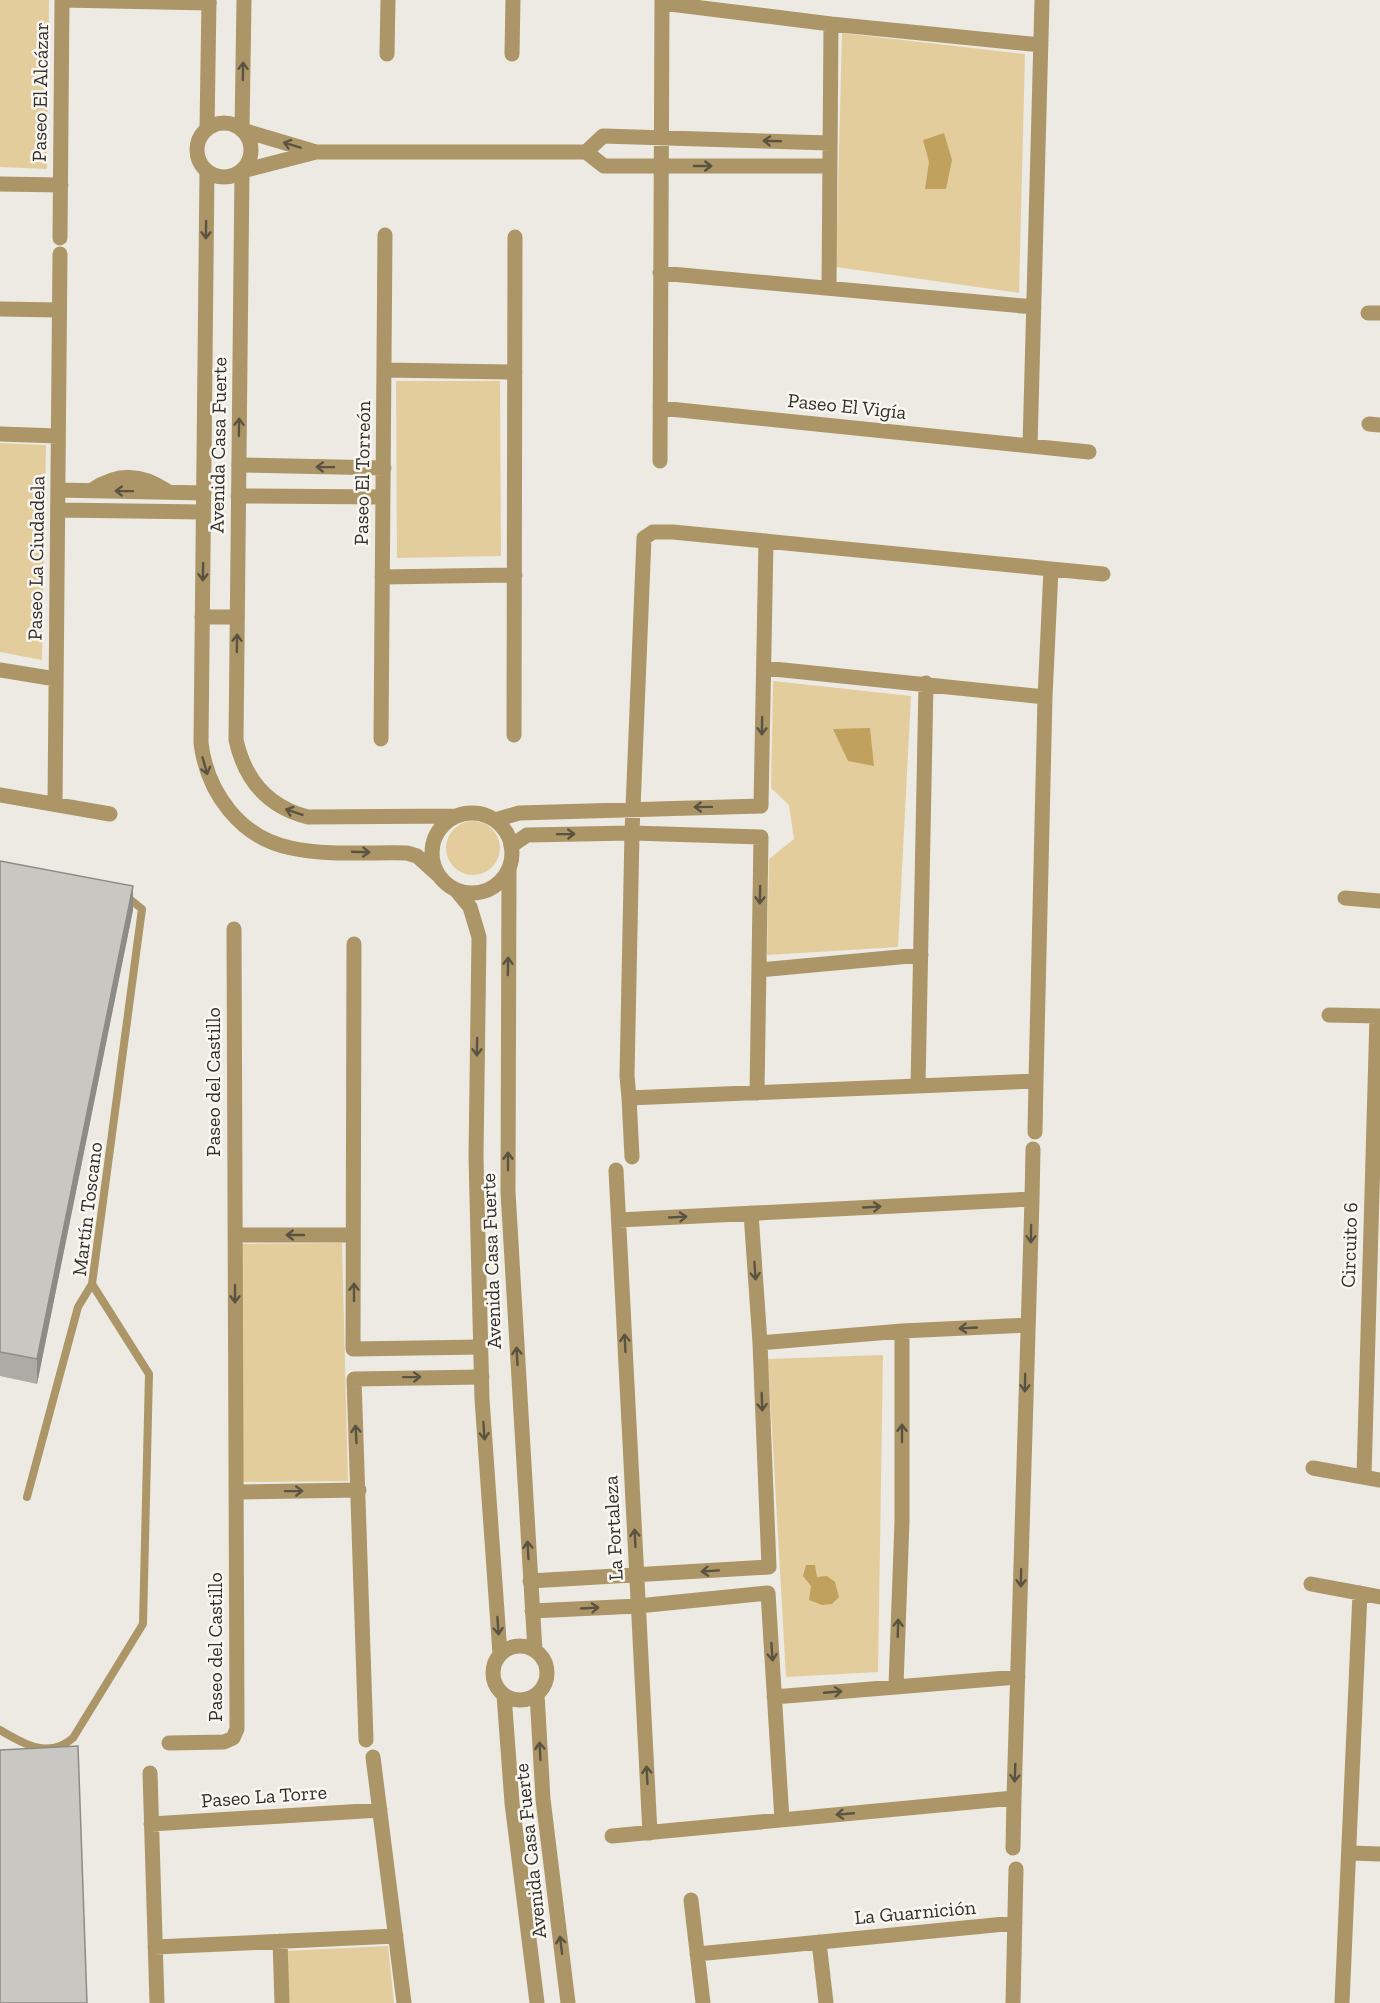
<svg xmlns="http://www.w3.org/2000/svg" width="1380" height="2003" viewBox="0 0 1380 2003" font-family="'Zilla Slab',serif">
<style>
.green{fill:#e3cd9d}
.water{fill:#c0a15e}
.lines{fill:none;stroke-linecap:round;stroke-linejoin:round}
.service{stroke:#ac9667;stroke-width:8}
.minor{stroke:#ac9667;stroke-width:15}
.tertiary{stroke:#ac9667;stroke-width:15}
.wall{fill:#adaba6}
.shaded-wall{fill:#8d8b87}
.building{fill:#c9c7c1;stroke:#8d8b87;stroke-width:1.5}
.oneway{stroke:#5b5341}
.labels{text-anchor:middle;stroke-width:5;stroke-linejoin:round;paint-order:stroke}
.street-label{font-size:20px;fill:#302f2d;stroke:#faf7f1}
</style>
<rect width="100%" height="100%" fill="#edeae3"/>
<path class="green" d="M0 0H49L47 169 0 167Z
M842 33 1025 54 1019 293 836 267Z
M396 381H500L501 556 397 558Z
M0 443 46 445 42 660 0 652Z
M773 681 911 696 898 947 767 955 769 859 794 839 789 805 771 788Z
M446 848a27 27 0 1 1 54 0a27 27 0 1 1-54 0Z
M342 1243 348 1481 242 1482 240 1244Z
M883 1355 878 1672 786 1677 768 1359Z
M388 1946 394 2003H285L284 1951Z"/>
<path class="water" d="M944 133 952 160 946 189H925L929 162 923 140Z
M870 728 874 766 848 761 833 729Z
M806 1565H815L817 1577 827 1576 835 1582 839 1597 832 1604 822 1605 809 1600 811 1586 803 1576Z"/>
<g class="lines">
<path class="service" d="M27 1497 78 1307 92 1284
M0 1730C25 1745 49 1759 73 1738L143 1624 149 1374 92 1284 142 909 126 896"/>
<path class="minor" d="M62 0 209 3
M662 3 831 24 1041 45
M387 54 388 0
M512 54 513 0
M316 152H586L604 166H830
M586 152 603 136 830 143
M242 171 316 152 242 130
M0 184 61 185
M60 238 62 0
M660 273 1034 307
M829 288 831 24
M0 309 59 310
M1368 313H1380
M384 370 515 372
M660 408 1089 452
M1369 424 1380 425
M0 434 58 436
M1030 446 1042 0
M660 461 662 0
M239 465 384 468
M58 490 204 493
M92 490C118 473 141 473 167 491
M238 496 383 497
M58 510 203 512
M653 532H673L1051 569 1045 697 1036 1081 629 1098 627 1076 632 833 644 538Z
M1051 569 1103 574
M382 577 515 575
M202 617H237
M764 668 1045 697
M0 670 56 679
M514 735 515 237
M381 739 385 235
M0 795 110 814
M55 804 60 254
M495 820 519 813 761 806 766 541
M511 846 527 835 632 833 761 837 757 1093
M1345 898 1380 901
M354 944 353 1349 481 1347
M759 970 921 955
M1329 1015 1380 1016
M918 1086 926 683
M629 1098 632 1157
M1035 1132 1036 1081
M616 1170 650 1833
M1032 1199 1033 1149
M235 1235H353
M760 1343 902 1331 1027 1325
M1313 1468 1380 1480
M1364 1476 1377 1016
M236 1492 359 1490
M530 1581 769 1567 760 1343 751 1213
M1311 1584 1380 1597
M532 1611 638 1606 768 1593 782 1820
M896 1686 902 1521V1331
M774 1697 1018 1677
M366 1740 354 1379 482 1377
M169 1743 224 1742 233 1738 237 1729 234 929
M373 1757 404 2003
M150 1773 157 2003
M151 1824 380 1810
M612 1836 1014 1798 1032 1199 619 1220
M1013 1848 1014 1798
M1350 1853 1380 1854
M691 1900 703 2003
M280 1941 282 2003
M819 1942 826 2003
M155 1947 396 1936
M697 1954 1015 1923
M1013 2003 1016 1869
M1342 2003 1360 1593"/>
<path class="tertiary" d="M197 150a27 27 0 1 1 54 0a27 27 0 1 1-54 0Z
M207 129 209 0
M242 130 244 0
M207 171 201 743C207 792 240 838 291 848 328 856 370 852 407 853L417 856 438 875
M242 171 236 740C245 780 268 807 308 817L457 816
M432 853a40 40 0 1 1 80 0a40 40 0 1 1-80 0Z
M509 868 508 1192 535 1651
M456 890 470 907 479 937 476 1157 482 1399 500 1654
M493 1673a27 27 0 1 1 54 0a27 27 0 1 1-54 0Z
M537 1694 543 1799 568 2003
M504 1695 512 1803 537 2003"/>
</g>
<path class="wall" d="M0 861 133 910 37 1384 0 1376Z"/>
<path class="shaded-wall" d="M133 886V910L37 1384V1359Z"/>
<path class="building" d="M0 861 133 886 37 1359 0 1352Z
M78 1746 87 2003H0V1750Z"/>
<defs><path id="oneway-shaft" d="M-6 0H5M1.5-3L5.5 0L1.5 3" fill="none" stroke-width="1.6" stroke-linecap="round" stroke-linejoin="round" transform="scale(1.5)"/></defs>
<g class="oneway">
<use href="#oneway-shaft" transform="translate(243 71) rotate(-89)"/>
<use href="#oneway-shaft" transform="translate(772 141) rotate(-178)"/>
<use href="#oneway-shaft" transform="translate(292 145) rotate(-163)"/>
<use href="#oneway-shaft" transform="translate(703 166)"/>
<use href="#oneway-shaft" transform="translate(206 230) rotate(91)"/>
<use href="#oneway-shaft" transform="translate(239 427) rotate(-89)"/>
<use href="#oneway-shaft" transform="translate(325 467) rotate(-179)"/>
<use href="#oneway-shaft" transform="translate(124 491) rotate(-179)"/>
<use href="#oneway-shaft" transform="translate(203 572) rotate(91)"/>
<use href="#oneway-shaft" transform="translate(237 643) rotate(-89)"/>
<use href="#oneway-shaft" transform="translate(762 726) rotate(91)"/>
<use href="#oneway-shaft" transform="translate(205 766) rotate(74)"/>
<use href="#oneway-shaft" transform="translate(703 807) rotate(179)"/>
<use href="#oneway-shaft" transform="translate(294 812) rotate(-161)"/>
<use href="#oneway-shaft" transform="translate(566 834) rotate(-1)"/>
<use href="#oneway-shaft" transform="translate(361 852) rotate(2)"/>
<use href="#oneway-shaft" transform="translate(760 895) rotate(91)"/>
<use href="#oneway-shaft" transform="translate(508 966) rotate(-89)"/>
<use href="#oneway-shaft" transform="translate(477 1047) rotate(91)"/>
<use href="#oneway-shaft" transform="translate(508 1161) rotate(-90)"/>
<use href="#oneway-shaft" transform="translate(872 1207) rotate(-3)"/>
<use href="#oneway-shaft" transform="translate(678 1217) rotate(-3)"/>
<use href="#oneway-shaft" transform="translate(1031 1234) rotate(91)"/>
<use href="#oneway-shaft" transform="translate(295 1235) rotate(180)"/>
<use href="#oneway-shaft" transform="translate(755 1271) rotate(86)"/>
<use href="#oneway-shaft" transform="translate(354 1292) rotate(-90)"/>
<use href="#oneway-shaft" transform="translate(235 1294) rotate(90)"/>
<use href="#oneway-shaft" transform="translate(968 1328) rotate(177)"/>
<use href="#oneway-shaft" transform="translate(625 1343) rotate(-93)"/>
<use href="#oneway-shaft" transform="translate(517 1356) rotate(-93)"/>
<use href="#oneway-shaft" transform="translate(412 1377) rotate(-1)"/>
<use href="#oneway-shaft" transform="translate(1025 1383) rotate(91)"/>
<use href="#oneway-shaft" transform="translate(762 1402) rotate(88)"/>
<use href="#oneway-shaft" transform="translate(484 1431) rotate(86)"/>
<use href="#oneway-shaft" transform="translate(902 1433) rotate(-90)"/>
<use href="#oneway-shaft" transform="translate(356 1434) rotate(-93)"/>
<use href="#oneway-shaft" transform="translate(294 1491) rotate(-1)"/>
<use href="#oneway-shaft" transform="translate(635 1538) rotate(-93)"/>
<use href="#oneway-shaft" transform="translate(528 1550) rotate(-93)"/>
<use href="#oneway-shaft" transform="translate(710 1571) rotate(176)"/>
<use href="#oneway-shaft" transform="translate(1021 1578) rotate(91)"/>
<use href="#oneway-shaft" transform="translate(590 1608) rotate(-3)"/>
<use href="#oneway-shaft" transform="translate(498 1626) rotate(86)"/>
<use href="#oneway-shaft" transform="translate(898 1628) rotate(-88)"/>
<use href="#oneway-shaft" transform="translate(772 1652) rotate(86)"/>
<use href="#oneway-shaft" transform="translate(833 1692) rotate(-5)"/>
<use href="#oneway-shaft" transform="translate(540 1751) rotate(-93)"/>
<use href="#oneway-shaft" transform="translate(1015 1773) rotate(92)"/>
<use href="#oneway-shaft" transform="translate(647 1775) rotate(-93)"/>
<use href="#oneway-shaft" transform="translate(845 1814) rotate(175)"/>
<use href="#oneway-shaft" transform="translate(561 1945) rotate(-97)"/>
</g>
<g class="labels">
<g class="street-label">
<text transform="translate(40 92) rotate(-89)" y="7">Paseo El Alcázar</text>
<text transform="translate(847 406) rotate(6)" y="7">Paseo El Vigía</text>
<text transform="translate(218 445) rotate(-89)" y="7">Avenida Casa Fuerte</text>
<text transform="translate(362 473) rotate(-89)" y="7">Paseo El Torreón</text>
<text transform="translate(36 558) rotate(-89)" y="7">Paseo La Ciudadela</text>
<text transform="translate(213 1082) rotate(-90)" y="7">Paseo del Castillo</text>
<text transform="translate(87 1209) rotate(-83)" y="7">Martín Toscano</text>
<text transform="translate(1349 1245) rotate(-88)" y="7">Circuito 6</text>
<text transform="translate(491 1261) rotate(-92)" y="7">Avenida Casa Fuerte</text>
<text transform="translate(613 1528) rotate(-93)" y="7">La Fortaleza</text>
<text transform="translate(215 1647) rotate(-90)" y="7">Paseo del Castillo</text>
<text transform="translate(264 1796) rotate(-4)" y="7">Paseo La Torre</text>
<text transform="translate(530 1851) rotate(-96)" y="7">Avenida Casa Fuerte</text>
<text transform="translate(915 1912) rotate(-5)" y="7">La Guarnición</text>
</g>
</g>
</svg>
